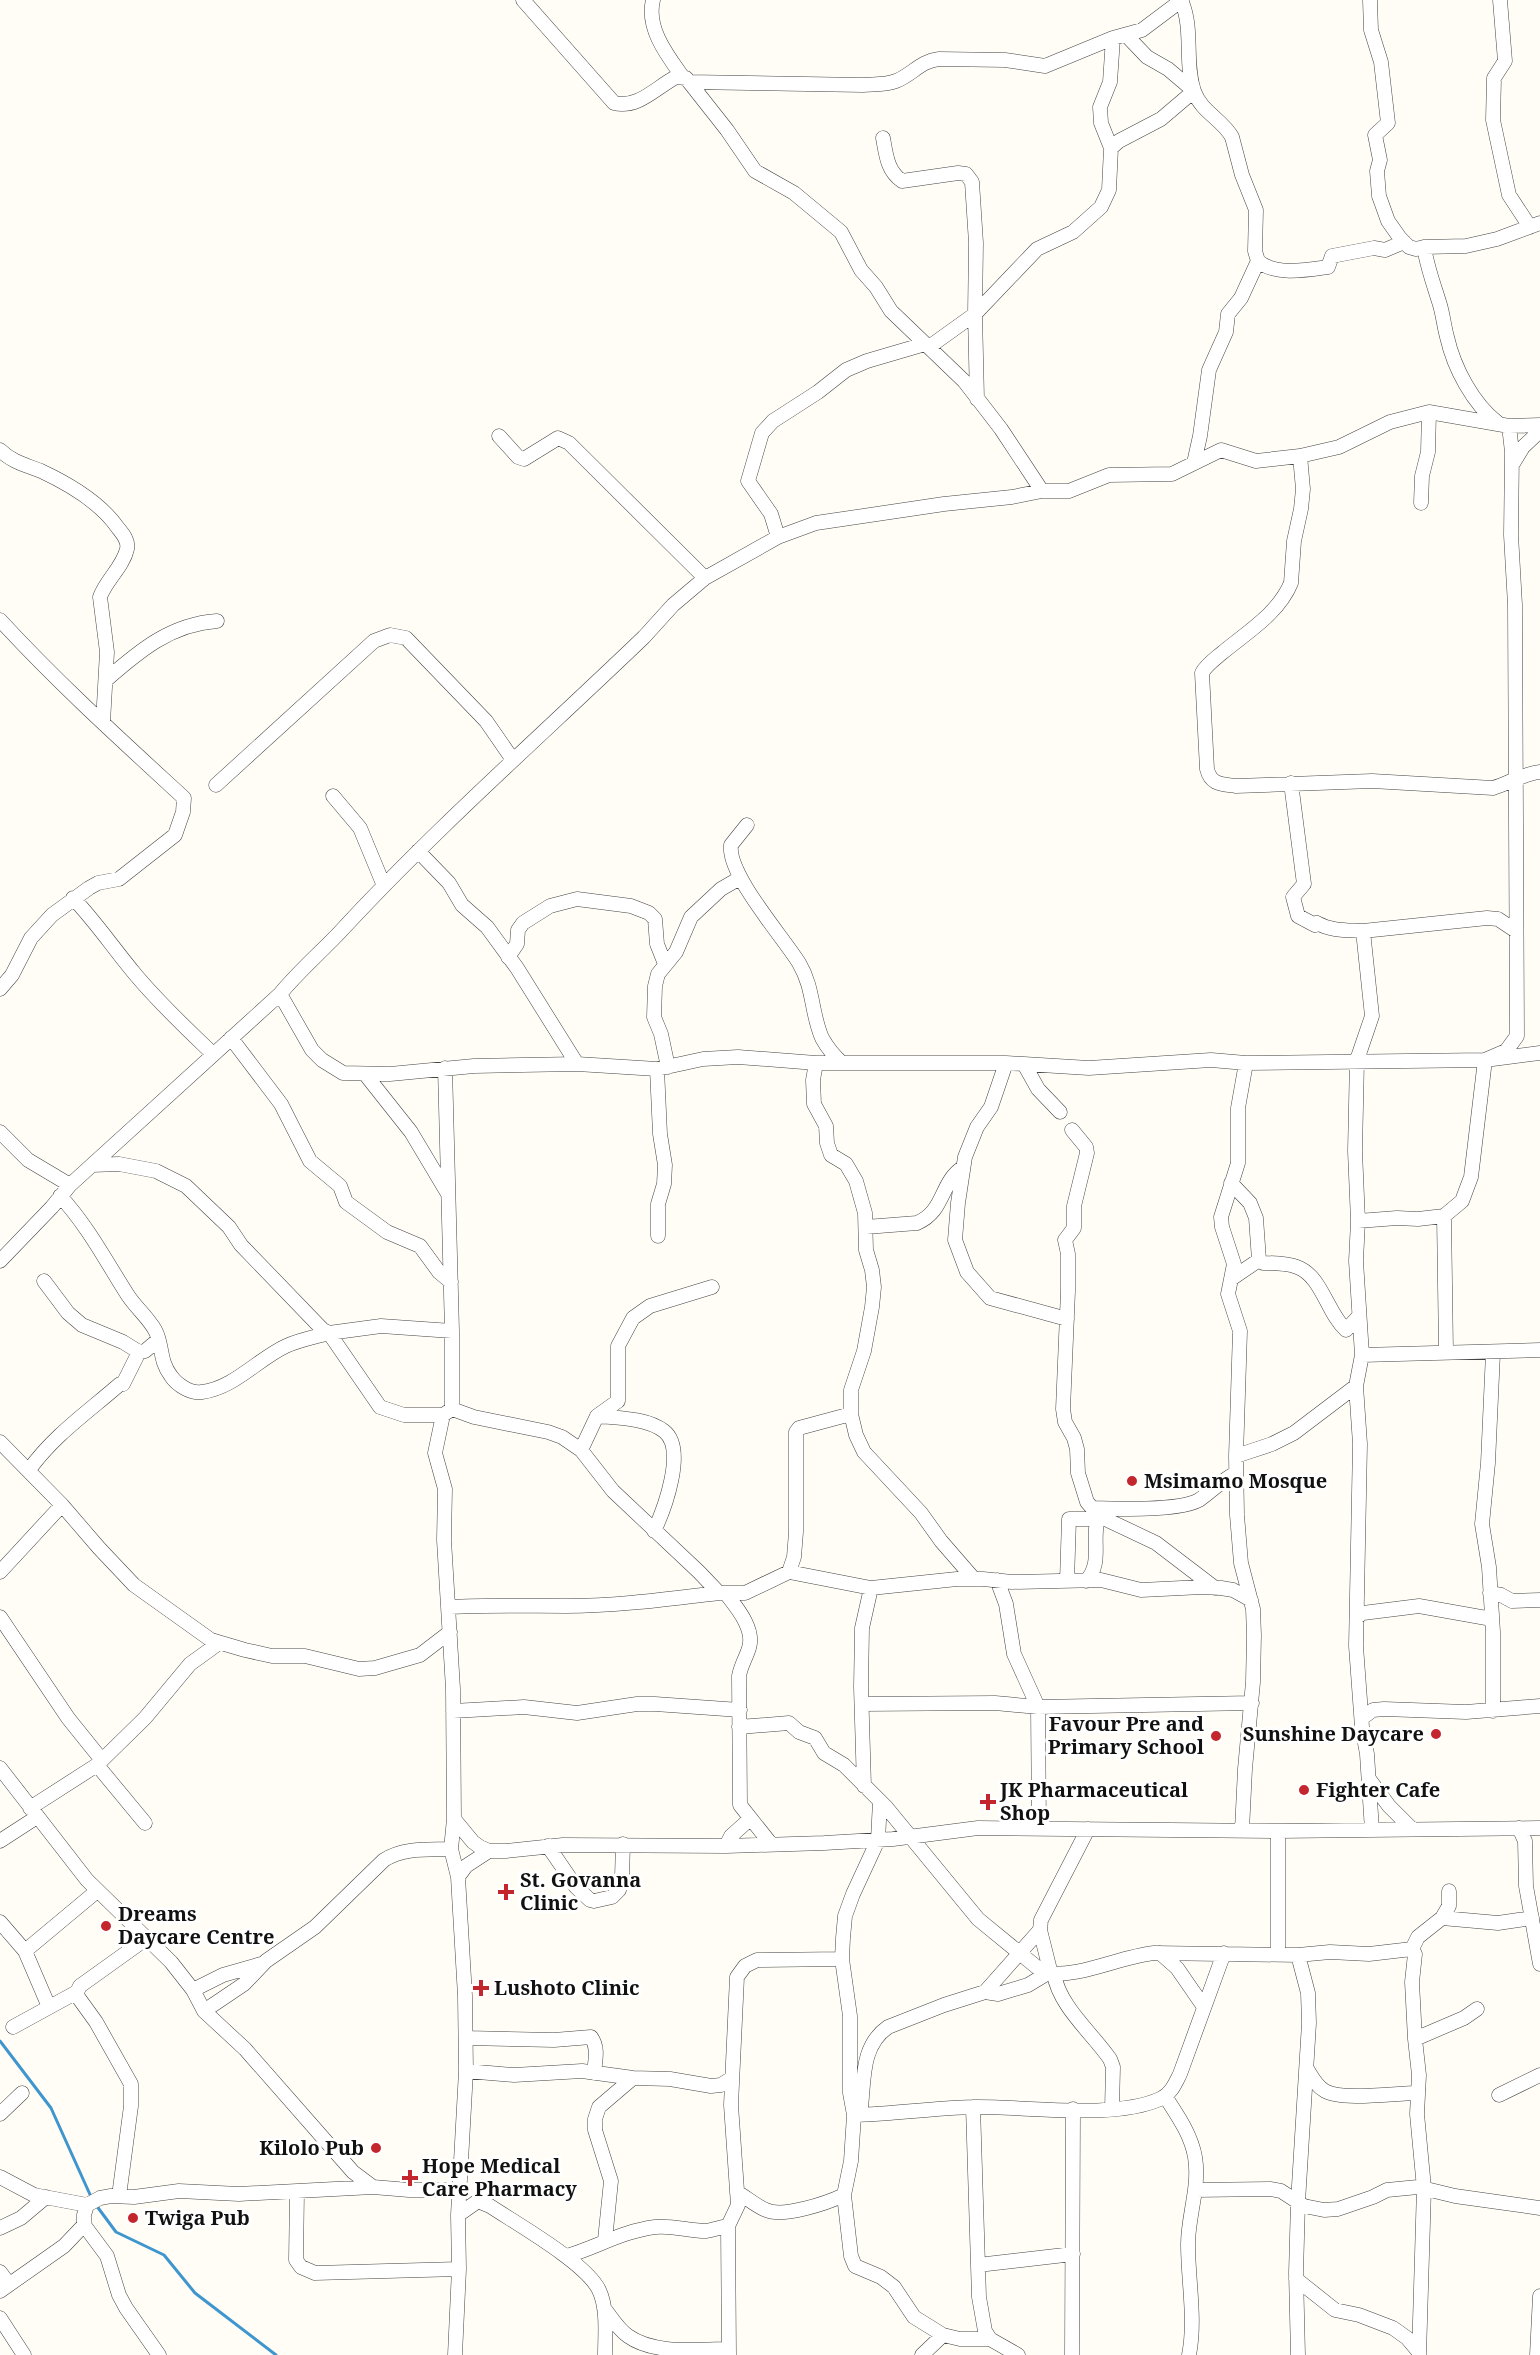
<svg xmlns="http://www.w3.org/2000/svg" width="1540" height="2355" viewBox="0 0 1540 2355" font-family="'Noto Serif',serif">
<style>
.lines{fill:none;stroke-linecap:round;stroke-linejoin:round}
.stream{stroke:#3f96cf;stroke-width:3}
.minor-casing{stroke:#444;stroke-width:15}
.minor{stroke:#fff;stroke-width:14}
.poi-dot{fill:#c4262e;stroke:#fff;stroke-width:2}
.labels{text-anchor:middle;stroke-width:6;stroke-linejoin:round;paint-order:stroke}
.poi-label{font-size:20px;font-weight:bold;fill:#111;stroke:#fff;text-anchor:start}
</style>
<rect width="100%" height="100%" fill="#fffdf5"/>
<g class="lines">
<path class="stream" d="M0 2041 51 2108 92 2199
M96 2205 116 2232 164 2255 195 2293 276 2355"/>
<g class="minor-casing">
<path id="minor" d="M523 0 614 103C638 109 655 88 676 77L686 78 727 130 755 171 794 193 841 232 861 270 876 287 891 311 964 381 1001 429 1042 491
M653 0C646 28 667 55 682 76
M1181 0C1194 29 1184 62 1194 91 1201 112 1222 119 1232 137L1242 175 1256 210 1255 251 1258 261C1275 276 1307 270 1328 267L1332 256 1374 248 1385 250 1404 242
M1370 0 1371 30 1381 62 1388 123 1375 135 1380 160 1377 171 1379 196 1388 221 1400 238 1409 247 1416 249 1424 247 1466 246 1497 239 1540 223
M1500 0 1505 61 1494 78 1493 120 1509 195 1530 227
M689 82 863 85C873 84 886 85 896 81 912 75 920 61 939 59L1005 60 1045 66 1113 38 1142 30 1182 0
M883 138C886 154 887 171 902 181L958 173 966 174 972 182 976 243 975 314 977 399
M1111 148 1119 141 1161 119 1194 91 1168 69 1147 57 1126 35
M1424 247C1427 267 1434 285 1440 305 1443 315 1444 326 1447 337 1454 368 1473 404 1498 423
M929 347 975 314 1037 249 1073 232 1101 207 1109 190 1111 148 1101 123 1100 107 1110 82 1113 38
M1540 425 1509 426 1429 412 1390 422 1339 447 1300 456 1256 461 1221 450 1172 474 1109 475 1069 491H1042L1012 497 944 504 816 523 778 537 705 578 673 605 644 637C542 735 435 829 340 932 320 953 298 972 280 994L312 1050 322 1060 343 1073 390 1074 474 1066 577 1064 657 1069 703 1059 738 1057 816 1063H1006L1089 1068 1211 1060 1246 1063 1485 1060 1540 1053
M499 436 518 457 524 459 558 438 569 443 705 578
M0 450C12 462 26 465 41 471 69 484 100 502 118 528 123 534 129 541 127 549 123 567 106 580 100 597L107 652 103 722
M1300 456 1303 489 1301 509 1294 541 1291 583C1278 614 1247 632 1222 653 1215 659 1206 665 1202 673L1207 769C1211 785 1221 784 1236 786L1372 781 1493 788C1510 783 1522 774 1540 772
M1194 463 1200 436 1209 370 1226 332 1228 314 1241 298 1258 261
M1512 465 1523 447 1540 431
M1421 503 1422 476 1428 452 1429 412
M778 537 771 514 748 481 762 433 773 421 818 392 846 370 867 361 925 344
M0 620C58 683 121 740 184 798L183 812 175 835 119 879 98 883 89 888 52 915 31 938 12 975 0 989
M106 680C139 651 171 624 217 621
M1291 783 1304 884 1293 897 1298 916 1315 925 1317 923C1331 931 1347 930 1363 931L1487 918 1498 919 1516 931
M216 785 374 641 390 635 406 638 486 721 513 760
M333 796 360 828 384 886
M747 825 731 845C727 874 783 937 799 963 814 988 811 1013 822 1038 827 1047 834 1056 842 1063
M418 851 449 883 462 905 487 927 517 968 577 1064
M73 898C96 922 114 949 135 974 159 1003 186 1028 213 1054
M1363 931 1372 1016 1357 1060 1355 1151 1358 1221 1356 1261 1362 1355 1356 1386 1360 1444 1356 1646 1362 1727 1367 1754 1372 1830
M508 957 517 944 518 930 523 923 550 906 577 899 631 906 649 913 655 919 657 944 665 964
M231 1038 281 1104 310 1161 340 1186 346 1202 387 1232 420 1246 439 1272 451 1282
M816 1063 813 1080 814 1104 826 1126 827 1143 831 1155 846 1164 856 1181 865 1213 866 1250 872 1270 874 1287 872 1307 864 1351 851 1390V1414L856 1435 864 1452 921 1513 941 1541 974 1579
M1006 1063 991 1107 977 1127 965 1157 958 1203 955 1240 967 1272 990 1298 1067 1319
M1024 1064 1038 1089 1060 1112
M668 1067 661 1034 654 1017 655 986 658 974 676 952 691 917 721 889 740 878
M445 1068 452 1331V1409L443 1415 435 1453 445 1489 444 1540 453 1689 454 1819 451 1849 458 1877 465 1996 466 2071 458 2215 459 2269 455 2355
M657 1069 660 1134 665 1165 664 1184 658 1204V1236
M365 1074 411 1132 448 1194
M1072 1130 1086 1147 1087 1153 1074 1206V1228L1065 1240 1068 1254V1291L1063 1409 1065 1422 1074 1438 1077 1449 1078 1473 1087 1502 1099 1516 1156 1543 1215 1588
M0 1132 28 1160 70 1185
M92 1165 119 1164 156 1171 186 1186 229 1227 241 1245 323 1330 329 1333 381 1326 452 1331
M1231 1183 1250 1203 1256 1218 1259 1260 1263 1263C1274 1263 1287 1263 1297 1267 1322 1276 1327 1313 1346 1330L1359 1316
M60 1196C87 1225 106 1261 127 1294 135 1307 147 1316 155 1330 163 1344 159 1361 171 1376 177 1385 191 1394 202 1392 234 1388 258 1359 286 1346 299 1340 315 1337 329 1333L380 1407 404 1415H443
M1444 1216 1446 1351
M1358 1221 1397 1218 1418 1219 1444 1216 1462 1201 1471 1177 1485 1060 1506 1051 1517 1036 1515 605 1511 535 1512 452 1509 426
M866 1227 917 1223C945 1211 940 1183 962 1168
M0 1261 52 1207 70 1185 280 994
M1231 1279 1259 1260
M44 1281 68 1313 82 1325 123 1342 139 1352 145 1351 158 1340
M1493 1353 1488 1463 1482 1524 1489 1567 1493 1632V1711
M1362 1355 1540 1350
M452 1409 474 1417 548 1432 562 1437 581 1450 613 1491 699 1572 719 1593
M597 1416C618 1418 647 1418 664 1431 687 1449 664 1510 654 1531
M0 1442 62 1505 99 1548 134 1585 211 1640 245 1650 272 1656H305L359 1669 375 1668 420 1655 450 1632
M581 1450 597 1416 618 1401V1346L633 1318 650 1306 712 1287
M1236 1456 1272 1444 1294 1433 1356 1386
M29 1470C54 1435 88 1412 120 1384H123L139 1352
M1092 1508C1115 1509 1180 1511 1199 1500 1212 1491 1222 1480 1236 1473
M0 1572 62 1505
M789 1572 794 1557 796 1532V1432L799 1428 851 1414
M997 1580 1006 1604 1014 1654 1038 1707 1039 1827
M1067 1581 1069 1519H1098
M1086 1581C1104 1562 1090 1538 1099 1516
M1490 1593 1501 1595 1512 1601 1540 1600
M727 1595C737 1608 755 1629 749 1648 746 1658 741 1665 739 1676L740 1805 771 1844
M450 1607C489 1605 527 1606 566 1606 617 1606 668 1599 719 1593H745L789 1572 871 1588 957 1579H983L1012 1582 1101 1580 1141 1590 1202 1587 1221 1588 1233 1590 1251 1600
M0 1617 68 1718 101 1759
M1357 1617 1363 1613 1419 1606 1492 1619
M862 1704 995 1703 1038 1707 1252 1703
M453 1711 524 1707 577 1713 637 1704H655L740 1710
M1362 1718 1373 1710 1384 1709 1466 1712 1540 1706
M739 1727 789 1723 799 1732 815 1738 824 1753 844 1765 886 1807 978 1919 1044 1973C1080 1978 1118 1957 1154 1953L1298 1955 1330 1952 1369 1954 1412 1949 1418 1937 1442 1918 1498 1923 1532 1918
M97 1765 145 1823
M0 1768 87 1880 171 1962 193 1990 204 2011 245 2049 353 2172 373 2187 409 2190H460
M1369 1779 1389 1806 1412 1829
M864 1786 861 1687 862 1628 871 1588
M30 1808 97 1765 145 1718 190 1664 219 1643
M454 1819 473 1842 480 1847 489 1851H506L563 1845 726 1846 824 1843 893 1839 978 1828 1278 1831 1540 1828
M1519 1828 1525 1841 1526 1886 1540 1964
M1242 1830 1245 1769 1253 1682 1254 1635 1253 1609 1241 1563 1237 1515 1236 1456 1240 1331 1228 1294 1234 1264 1222 1227 1221 1217 1238 1163V1108L1246 1063
M0 1841 37 1817
M548 1846 576 1887 590 1900 594 1901 612 1897 619 1890 622 1877 623 1844
M726 1846 731 1836 750 1819
M458 1877 466 1866 489 1851
M1442 1918 1449 1906V1891
M0 1922 25 1951 49 2007
M1412 1949 1415 1954 1412 1982 1415 2039 1419 2075 1417 2114 1424 2188 1419 2355
M25 1951 97 1891
M1160 1953 1177 1968 1204 2007
M1278 1954V1831
M1051 1974 1040 1930 1041 1920 1088 1829
M1054 1974C1059 2006 1092 2033 1110 2059L1113 2067 1112 2109
M193 1990 223 1975 261 1964
M985 1992 1040 1930
M204 2011 244 1984 266 1961 315 1927 384 1860C404 1847 429 1850 451 1849
M13 2027 77 1992
M466 2038 554 2040 591 2037C599 2048 595 2061 594 2073
M1415 2039 1464 2018 1477 2009
M1307 2069C1312 2077 1316 2086 1325 2091 1343 2101 1396 2093 1418 2093
M466 2071 514 2075 582 2071 633 2078 670 2079 711 2086 721 2085 732 2078
M1499 2095 1540 2075
M1165 2096C1177 2115 1191 2134 1195 2157 1200 2186 1188 2216 1188 2244 1188 2281 1196 2319 1189 2355
M973 2107 979 2297 985 2331 990 2339
M0 2114 22 2093
M854 2115C894 2114 933 2108 973 2107 1025 2106 1113 2120 1160 2099 1171 2094 1175 2084 1180 2074L1224 1953
M860 2115C865 2084 859 2047 888 2027L944 2005 985 1992 998 1994 1028 1985 1048 1973
M0 2177 34 2195 87 2205
M1195 2190 1270 2189 1281 2191 1304 2206 1324 2210 1338 2209 1373 2197 1387 2190 1418 2187 1455 2196 1540 2208
M297 2192 296 2260 301 2267 315 2273 459 2269
M737 2192C746 2197 756 2206 766 2210 783 2218 827 2203 844 2195L851 2161 854 2115 850 2093V2016L842 1959 843 1938 845 1916 853 1894 878 1840 880 1801
M844 2195 851 2256 855 2266 881 2277 894 2287 914 2317 943 2335 960 2339H990L1018 2355
M119 2196 131 2106V2084L96 2022 78 1997 77 1992 80 1986 147 1938
M458 2215 478 2201 490 2206C517 2224 586 2263 599 2290 608 2309 605 2335 605 2355
M84 2225 107 2256 119 2295 126 2308 159 2355
M728 2226 729 2355
M0 2228 21 2218 46 2197
M605 2240 611 2181 595 2130V2119L599 2107 633 2078
M567 2256C597 2247 623 2231 655 2227 673 2225 688 2231 706 2231 713 2230 721 2227 728 2226L738 2205 731 2105 737 1977 745 1966 757 1960 842 1959
M978 2265 1073 2254
M0 2272 9 2284
M1296 2279 1335 2310 1359 2315 1393 2328 1407 2338 1418 2351
M0 2291 64 2246 84 2225V2215L87 2205 100 2198 111 2196 134 2197 179 2191 239 2194 373 2187
M604 2308C611 2317 618 2329 628 2336 655 2355 697 2349 728 2349
M0 2318 24 2355
M922 2355 943 2335
M1072 2355 1073 2109
M1298 2355 1296 2273 1298 2202 1309 2023 1308 1993 1298 1955
M1537 2355 1540 2296"/>
</g>
<use href="#minor" class="minor"/>
</g>
<g class="poi-dot">
<circle cx="1132" cy="1481" r="6"/>
<circle cx="1436" cy="1734" r="6"/>
<circle cx="1216" cy="1736" r="6"/>
<circle cx="1304" cy="1790" r="6"/>
<path d="M985 1793h6v6h6v6h-6v6h-6v-6h-6v-6h6z"/>
<path d="M503 1883h6v6h6v6h-6v6h-6v-6h-6v-6h6z"/>
<circle cx="106" cy="1926" r="6"/>
<path d="M478 1979h6v6h6v6h-6v6h-6v-6h-6v-6h6z"/>
<circle cx="376" cy="2148" r="6"/>
<path d="M407 2169h6v6h6v6h-6v6h-6v-6h-6v-6h6z"/>
<circle cx="133" cy="2218" r="6"/>
</g>
<g class="labels">
<g class="poi-label">
<text x="1144" y="1488">Msimamo Mosque</text>
<text x="1204" y="1731" text-anchor="end">Favour Pre and<tspan x="1204" dy="23">Primary School</tspan></text>
<text x="1424" y="1741" text-anchor="end">Sunshine Daycare</text>
<text x="1000" y="1797">JK Pharmaceutical<tspan x="1000" dy="23">Shop</tspan></text>
<text x="1316" y="1797">Fighter Cafe</text>
<text x="520" y="1887">St. Govanna<tspan x="520" dy="23">Clinic</tspan></text>
<text x="118" y="1921">Dreams<tspan x="118" dy="23">Daycare Centre</tspan></text>
<text x="494" y="1995">Lushoto Clinic</text>
<text x="364" y="2155" text-anchor="end">Kilolo Pub</text>
<text x="422" y="2173">Hope Medical<tspan x="422" dy="23">Care Pharmacy</tspan></text>
<text x="145" y="2225">Twiga Pub</text>
</g>
</g>
</svg>
